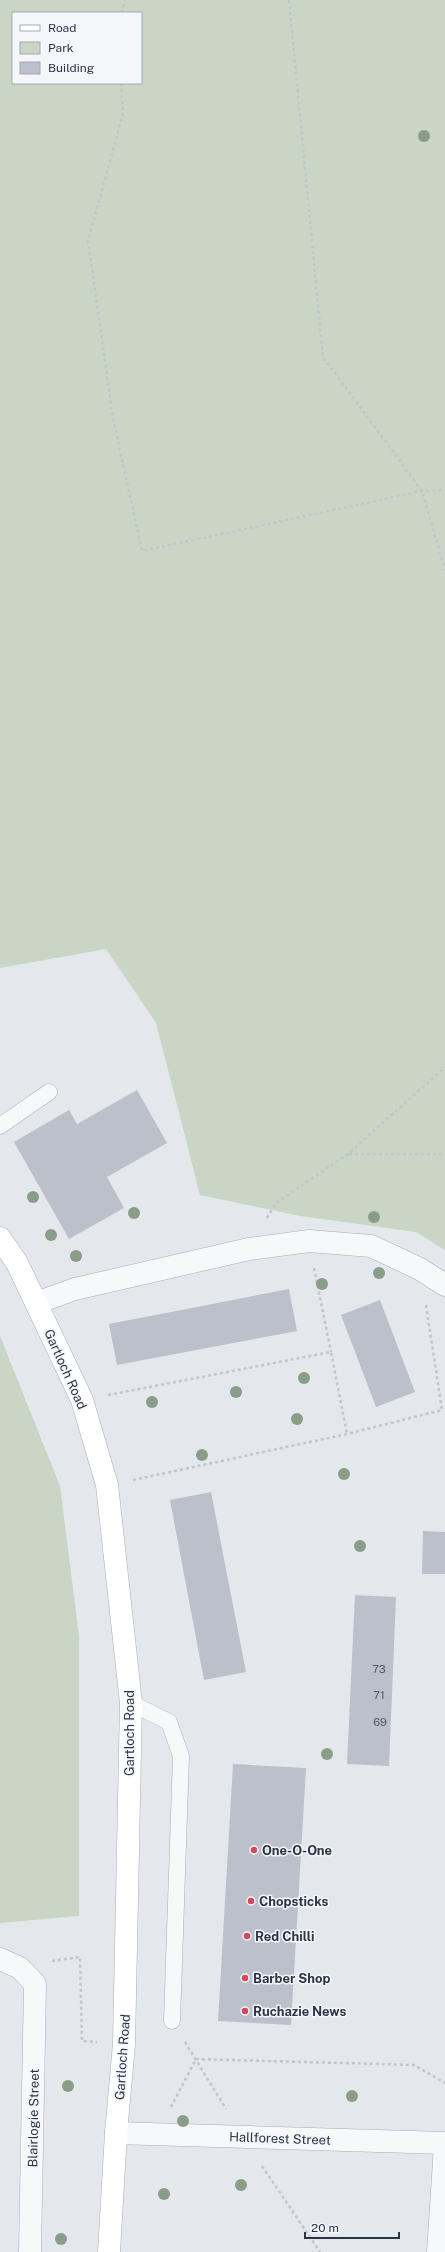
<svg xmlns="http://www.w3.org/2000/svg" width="445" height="2252" viewBox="0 0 445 2252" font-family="'Public Sans',sans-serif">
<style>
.green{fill:#c9d6c5;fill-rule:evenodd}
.building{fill:#bbc0ca}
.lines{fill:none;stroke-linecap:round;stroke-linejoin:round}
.lane-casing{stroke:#a9aeb7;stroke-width:17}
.street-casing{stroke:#a9aeb7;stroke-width:23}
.secondary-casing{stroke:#a9aeb7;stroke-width:23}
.path{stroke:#c2c5cb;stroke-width:2.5;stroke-dasharray:3 3;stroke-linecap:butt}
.lane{stroke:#f7f8fa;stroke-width:16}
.street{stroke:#f7f8fa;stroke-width:22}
.secondary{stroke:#fff;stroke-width:22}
.tree{fill:#899d89}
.poi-dot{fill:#d1495b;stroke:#f4f6f9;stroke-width:1.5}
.labels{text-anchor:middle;stroke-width:3;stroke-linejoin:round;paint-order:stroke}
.number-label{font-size:11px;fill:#4f5766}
.street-label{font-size:13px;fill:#2b3445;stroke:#f4f6f9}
.poi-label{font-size:13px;font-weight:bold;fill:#2b3445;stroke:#f4f6f9;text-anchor:start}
</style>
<rect width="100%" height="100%" fill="#e4e7ec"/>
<path class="green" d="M0 0H445V1250L416 1232 300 1216 200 1195 156 1023 106 949 0 968ZM13 13H141V83H13Z
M0 1336 60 1486 79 1636V1916L0 1923Z"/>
<path class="building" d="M137 1090 167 1143 107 1177 124 1208 69 1239 14 1142 69 1110 77 1124Z
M289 1289 297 1331 117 1365 109 1324Z
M380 1300 415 1392 376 1407 341 1315Z
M211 1492 246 1672 204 1680 170 1500Z
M423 1531 445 1532V1574H422Z
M355 1595 396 1597 389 1766 347 1764Z
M233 1764 306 1768 291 2025 218 2021Z"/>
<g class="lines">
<g class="lane-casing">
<path id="lane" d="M0 1126 49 1092
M131 1703 169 1722 181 1756 172 2021"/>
</g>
<g class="street-casing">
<path id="street" d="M36 1303 75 1289 249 1249 309 1241 371 1246 420 1269 445 1285
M0 1959 20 1968 35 1984 30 2252
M116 2133 445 2143
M438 2252 445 2146"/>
</g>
<g class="secondary-casing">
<path id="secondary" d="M0 1238 17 1263 82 1400 107 1485 131 1703 124 2044 116 2133 109 2252"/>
</g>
<path class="path" d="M289 0 323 357 422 491 445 570
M122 13 125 0
M121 83 123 114 88 241 113 418 142 551 422 491 445 490
M349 1154H445
M267 1218 276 1203 348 1154 445 1067
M314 1268 331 1352
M108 1395 331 1352 347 1434
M133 1480 347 1434 442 1410 426 1305
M52 1961 80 1957 82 2041 97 2042
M185 2042 226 2109
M171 2107 196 2059 414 2065 445 2083
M262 2166 320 2252"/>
<use href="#lane" class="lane"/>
<use href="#street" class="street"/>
<use href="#secondary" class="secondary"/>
</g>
<g class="tree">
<circle cx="424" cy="136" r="6"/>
<circle cx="33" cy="1197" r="6"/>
<circle cx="134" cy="1213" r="6"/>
<circle cx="374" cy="1217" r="6"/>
<circle cx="51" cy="1235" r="6"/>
<circle cx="76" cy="1256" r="6"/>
<circle cx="379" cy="1273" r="6"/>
<circle cx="322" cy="1284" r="6"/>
<circle cx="304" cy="1378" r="6"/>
<circle cx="236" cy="1392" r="6"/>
<circle cx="152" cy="1402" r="6"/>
<circle cx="297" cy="1419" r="6"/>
<circle cx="202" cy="1455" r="6"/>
<circle cx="344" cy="1474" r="6"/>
<circle cx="360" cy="1546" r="6"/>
<circle cx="327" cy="1754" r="6"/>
<circle cx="68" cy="2086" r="6"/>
<circle cx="352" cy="2096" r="6"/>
<circle cx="183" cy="2121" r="6"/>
<circle cx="241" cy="2185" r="6"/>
<circle cx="164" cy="2194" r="6"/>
<circle cx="61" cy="2239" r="6"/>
</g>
<g class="poi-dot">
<circle cx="254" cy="1850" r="4"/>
<circle cx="251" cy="1901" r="4"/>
<circle cx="247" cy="1936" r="4"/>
<circle cx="245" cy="1978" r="4"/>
<circle cx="245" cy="2011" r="4"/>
</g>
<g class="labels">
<g class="number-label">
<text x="379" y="1673">73</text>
<text x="379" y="1699">71</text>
<text x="380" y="1726">69</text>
</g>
<g class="street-label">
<text transform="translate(66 1369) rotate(66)" y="5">Gartloch Road</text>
<text transform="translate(129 1733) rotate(-90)" y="5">Gartloch Road</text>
<text transform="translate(122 2057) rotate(-86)" y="5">Gartloch Road</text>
<text transform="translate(33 2118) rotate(-89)" y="5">Blairlogie Street</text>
<text transform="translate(280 2138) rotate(2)" y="5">Hallforest Street</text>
</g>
<g class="poi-label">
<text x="262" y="1855">One-O-One</text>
<text x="259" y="1906">Chopsticks</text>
<text x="255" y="1941">Red Chilli</text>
<text x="253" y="1983">Barber Shop</text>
<text x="253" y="2016">Ruchazie News</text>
</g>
</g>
<rect x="12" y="12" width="130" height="72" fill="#f4f6f9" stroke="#a4a8b1"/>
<rect x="20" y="25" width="20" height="6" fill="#ffffff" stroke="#a4a8b1"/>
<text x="48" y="32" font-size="12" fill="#2b3445">Road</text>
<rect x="20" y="42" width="20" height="12" fill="#c9d6c5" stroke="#a4a8b1"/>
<text x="48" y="52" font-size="12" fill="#2b3445">Park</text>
<rect x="20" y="62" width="20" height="12" fill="#bbc0ca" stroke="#a4a8b1"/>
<text x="48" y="72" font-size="12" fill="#2b3445">Building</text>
<path d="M305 2232v6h94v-6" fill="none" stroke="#2b3445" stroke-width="2"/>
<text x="311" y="2232" font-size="12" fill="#2b3445" stroke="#f4f6f9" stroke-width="3" paint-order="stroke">20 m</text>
</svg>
